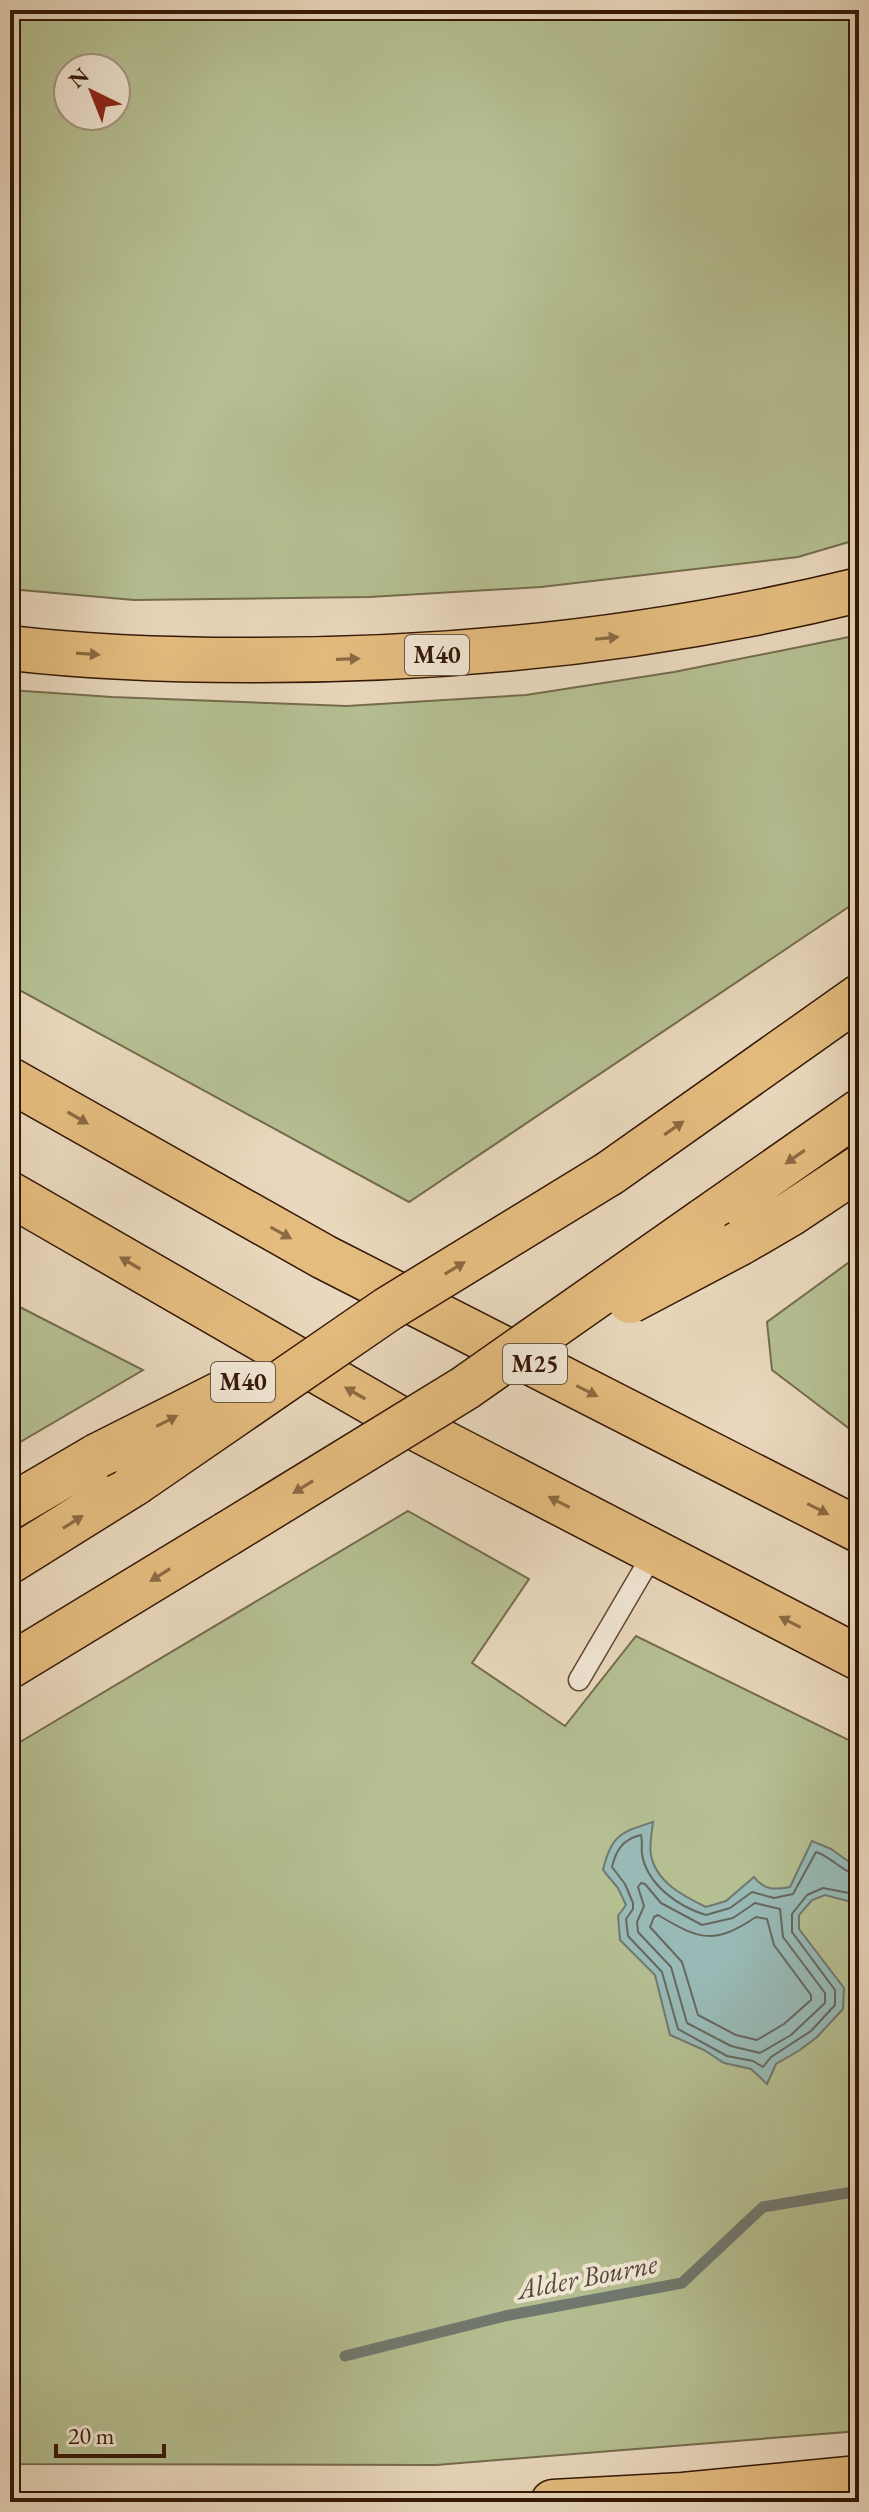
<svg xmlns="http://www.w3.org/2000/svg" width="869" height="2512" viewBox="0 0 869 2512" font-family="'EB Garamond',serif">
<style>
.green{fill:#b5bf92;stroke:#746c4c;stroke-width:2;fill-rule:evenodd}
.water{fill:#98b9b5;stroke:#70796f;stroke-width:2}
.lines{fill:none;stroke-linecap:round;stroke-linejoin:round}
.shore{stroke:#66685e;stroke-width:2}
.stream{stroke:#70796f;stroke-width:11}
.service-casing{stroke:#614834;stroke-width:23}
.motorway-casing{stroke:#341807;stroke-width:47}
.service{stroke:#f1e6d4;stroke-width:20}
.motorway{stroke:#e4bc7e;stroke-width:44}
.motorway-bridge-casing{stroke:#341807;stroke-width:47;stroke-linecap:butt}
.motorway-bridge{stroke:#e4bc7e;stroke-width:44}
.oneway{fill:#8c6a42}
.labels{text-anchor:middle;stroke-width:8;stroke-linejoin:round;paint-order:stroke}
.shield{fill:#f1e6d4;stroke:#6d5644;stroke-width:2}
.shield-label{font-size:24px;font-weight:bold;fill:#341807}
.water-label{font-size:28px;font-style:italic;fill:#52483b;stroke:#f1e6d4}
</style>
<rect width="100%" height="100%" fill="#e9d8bd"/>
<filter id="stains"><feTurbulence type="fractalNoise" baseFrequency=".0025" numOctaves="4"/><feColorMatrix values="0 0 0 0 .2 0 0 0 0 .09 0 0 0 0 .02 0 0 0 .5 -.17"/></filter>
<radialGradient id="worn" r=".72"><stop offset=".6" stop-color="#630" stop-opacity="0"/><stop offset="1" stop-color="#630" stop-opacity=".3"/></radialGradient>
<path class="green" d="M10 10H859V539L798 557 541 587 369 597 134 600 10 589ZM68 68H116V116H68Z
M859 635V900L409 1202 10 985V690L112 697 347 706 526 695 674 672Z
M859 1255V1436L772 1370 767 1322Z
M10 1302 143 1370 10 1448Z
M408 1511 529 1579 472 1663 565 1726 636 1636 859 1745V2431L436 2465 10 2464V1748Z"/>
<path class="water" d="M653 1822C652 1832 649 1845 651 1855 656 1882 683 1896 706 1907L726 1901 754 1877C764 1890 774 1890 790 1887L812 1841 831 1849 859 1869V1904L825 1895 812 1900 799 1915V1929L844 1988 843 2009 817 2037 800 2050 776 2064 767 2084 751 2069 724 2063 704 2050 670 2035 655 1975 620 1940 618 1916 626 1905 618 1888 603 1870C611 1835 621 1832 653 1822Z"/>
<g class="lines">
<path class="shore" d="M859 1875C843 1873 832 1857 816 1852L793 1894 774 1898 752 1892 730 1908 706 1915C679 1907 647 1885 642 1854 641 1847 643 1842 641 1835 623 1839 616 1850 612 1867L625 1884 633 1903V1909L626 1919 628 1936 662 1972 678 2029 727 2056 753 2061 763 2067 771 2057 811 2031 835 2005V1990L792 1932V1914L807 1895 823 1888 859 1895
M641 1883 645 1884 661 1903 702 1925 733 1918 755 1903 780 1909 783 1937 825 1993V2003L791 2035 760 2053 731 2046 687 2023 671 1967 638 1932 637 1922 644 1906 638 1887Z
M658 1915C700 1940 714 1945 756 1917L767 1919 774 1945 811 1995V2000L784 2024 757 2040 736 2035 698 2015 682 1962 650 1927 654 1917Z"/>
<path class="stream" d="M345 2356 505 2316 682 2283 763 2207 859 2191"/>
<g class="service-casing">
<path id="service" d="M579 1680 654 1552"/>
</g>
<g class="motorway-casing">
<path id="motorway" d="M10 648C88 657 168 660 246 660 452 661 659 639 859 590
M10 1080 324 1257 859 1530
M610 1173 859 997
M10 1194 423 1432 859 1658
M703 1221 859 1112
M740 1243 790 1214 859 1168
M10 1507 97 1456
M10 1561 135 1483
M10 1666 227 1534
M553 2502 683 2495 859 2478"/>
</g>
<use href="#service" class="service"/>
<use href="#motorway" class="motorway"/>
<g class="motorway-bridge-casing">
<path id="motorway-bridge" d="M630 1301 740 1243
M97 1456 236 1386
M135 1483 388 1309 610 1173
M227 1534 465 1388 703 1221"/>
</g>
<use href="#motorway-bridge" class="motorway-bridge"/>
</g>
<defs><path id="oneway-solid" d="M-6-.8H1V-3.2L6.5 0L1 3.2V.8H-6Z" transform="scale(2)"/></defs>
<g class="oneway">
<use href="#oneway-solid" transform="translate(607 638) rotate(-6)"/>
<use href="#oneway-solid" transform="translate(88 654) rotate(4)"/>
<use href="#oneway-solid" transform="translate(348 659) rotate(-2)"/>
<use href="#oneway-solid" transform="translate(78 1118) rotate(30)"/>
<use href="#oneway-solid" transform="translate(674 1128) rotate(-35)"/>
<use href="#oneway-solid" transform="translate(795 1157) rotate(145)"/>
<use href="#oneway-solid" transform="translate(281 1233) rotate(29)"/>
<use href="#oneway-solid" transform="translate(130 1263) rotate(-150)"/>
<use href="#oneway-solid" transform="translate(455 1268) rotate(-31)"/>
<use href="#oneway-solid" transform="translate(587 1391) rotate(27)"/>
<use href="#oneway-solid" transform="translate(355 1393) rotate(-150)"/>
<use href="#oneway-solid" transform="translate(167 1421) rotate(-27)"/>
<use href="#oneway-solid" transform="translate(303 1487) rotate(148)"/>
<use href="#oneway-solid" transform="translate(559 1502) rotate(-153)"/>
<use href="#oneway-solid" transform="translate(818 1509) rotate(27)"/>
<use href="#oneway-solid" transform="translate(73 1522) rotate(-32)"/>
<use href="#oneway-solid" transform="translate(160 1575) rotate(148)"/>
<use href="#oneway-solid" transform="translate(790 1622) rotate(-153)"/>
</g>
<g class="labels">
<g class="shield">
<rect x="405" y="635" width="64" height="40" rx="6"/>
<rect x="503" y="1344" width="64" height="40" rx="6"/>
<rect x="211" y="1362" width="64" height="40" rx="6"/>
</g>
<g class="shield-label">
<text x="437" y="663">M40</text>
<text x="535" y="1372">M25</text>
<text x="243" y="1390">M40</text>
</g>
<g class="water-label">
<text transform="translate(587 2276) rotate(-11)" y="10">Alder Bourne</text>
</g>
</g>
<rect width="869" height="2512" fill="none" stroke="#e9d8bd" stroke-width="40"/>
<rect x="12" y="12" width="845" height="2488" fill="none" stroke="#341807" stroke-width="4"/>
<rect x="20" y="20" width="829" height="2472" fill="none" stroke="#341807" stroke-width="2"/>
<g transform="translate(92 92) rotate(317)"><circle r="38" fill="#f1e6d4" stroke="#a59482" stroke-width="2"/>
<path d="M0-6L14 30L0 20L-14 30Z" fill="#8f2418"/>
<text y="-12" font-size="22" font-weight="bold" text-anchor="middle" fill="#341807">N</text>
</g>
<path d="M56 2444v12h108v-12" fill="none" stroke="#341807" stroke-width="4"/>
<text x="68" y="2444" font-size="24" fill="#341807" stroke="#f1e6d4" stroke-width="6" paint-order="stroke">20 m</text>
<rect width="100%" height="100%" filter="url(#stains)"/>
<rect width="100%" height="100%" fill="url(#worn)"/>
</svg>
